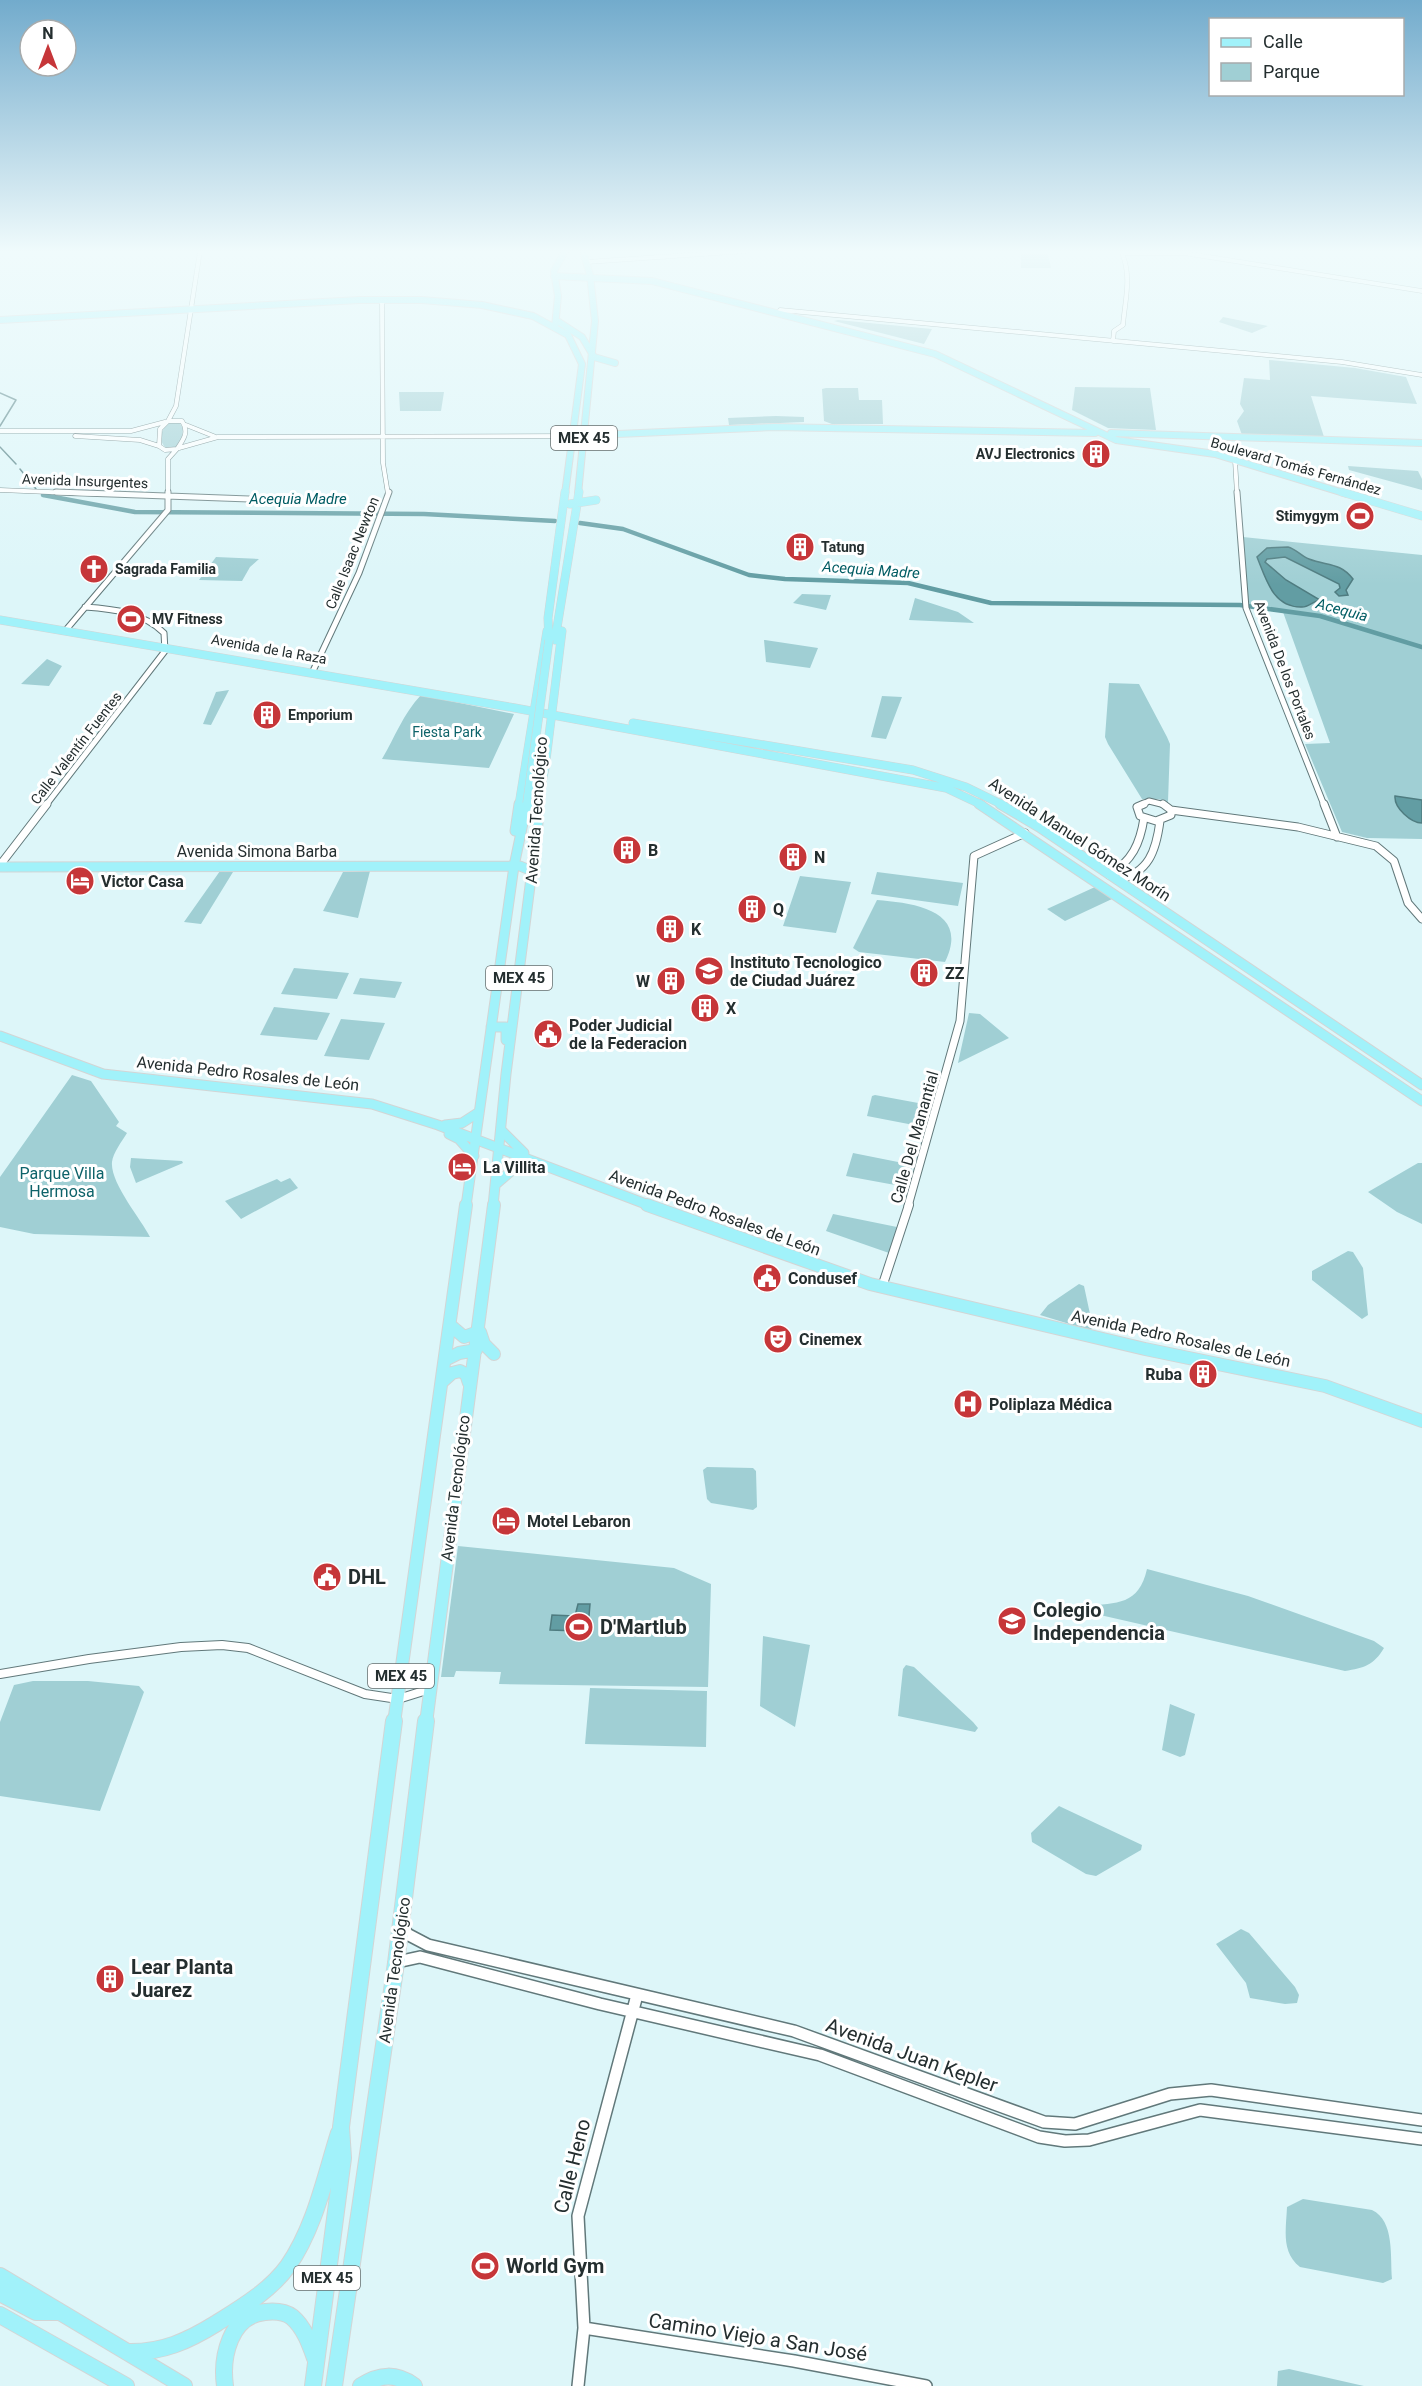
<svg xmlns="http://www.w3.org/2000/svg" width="1422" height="2386" viewBox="0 0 1422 2386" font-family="Roboto,sans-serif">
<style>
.green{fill:#a0cfd4}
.water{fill:#629da3;stroke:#4f7c80;stroke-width:1.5}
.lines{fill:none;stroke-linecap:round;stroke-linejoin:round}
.stream{stroke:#4f7c80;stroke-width:1.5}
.canal{stroke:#629da3;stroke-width:4.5}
.minor-far4-casing{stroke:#61787a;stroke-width:5}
.minor-far3-casing{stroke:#61787a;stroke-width:7}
.minor-far2-casing{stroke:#61787a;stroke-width:9}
.minor-far1-casing{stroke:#61787a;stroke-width:10}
.minor-casing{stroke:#61787a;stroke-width:14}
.major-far4-casing{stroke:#d3d5d5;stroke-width:8}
.major-far3-casing{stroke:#d3d5d5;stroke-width:9}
.major-far2-casing{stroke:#d3d5d5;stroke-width:11}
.major-far1-casing{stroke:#d3d5d5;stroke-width:14}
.major-casing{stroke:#d3d5d5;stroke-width:18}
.minor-far4{stroke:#fff;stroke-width:4}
.minor-far3{stroke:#fff;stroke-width:5}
.minor-far2{stroke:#fff;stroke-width:7}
.minor-far1{stroke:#fff;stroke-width:8}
.minor{stroke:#fff;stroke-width:11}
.major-far4{stroke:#a1f2fa;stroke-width:6}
.major-far3{stroke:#a1f2fa;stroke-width:8}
.major-far2{stroke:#a1f2fa;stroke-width:9}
.major-far1{stroke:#a1f2fa;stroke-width:12}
.major{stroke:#a1f2fa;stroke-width:16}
.major-bridge-casing{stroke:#d3d5d5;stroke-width:9;stroke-linecap:butt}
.major-bridge{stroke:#a1f2fa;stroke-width:8}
.labels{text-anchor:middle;stroke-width:6;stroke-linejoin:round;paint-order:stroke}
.far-poi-label{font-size:14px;font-weight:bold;fill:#242e2f;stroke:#fff;text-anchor:start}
.far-street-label{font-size:14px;fill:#242e2f;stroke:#fff}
.far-park-label{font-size:14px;fill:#0e636a;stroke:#fff}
.shield{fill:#fff;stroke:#666d6d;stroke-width:1.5}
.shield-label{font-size:15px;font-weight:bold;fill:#242e2f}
.far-water-label{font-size:15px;font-style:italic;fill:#005c63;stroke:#fff}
.street-label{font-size:16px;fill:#242e2f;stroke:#fff}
.poi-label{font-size:16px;font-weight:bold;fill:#242e2f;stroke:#fff;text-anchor:start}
.park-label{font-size:16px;fill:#0e636a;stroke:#fff}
.near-poi-label{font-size:20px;font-weight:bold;fill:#242e2f;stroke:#fff;text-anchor:start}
.near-street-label{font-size:20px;fill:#242e2f;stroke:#fff}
</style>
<rect width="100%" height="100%" fill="#ddf6f9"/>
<path class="green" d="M1021 253 1048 254 1051 268H1021Z
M1223 317 1268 326 1252 333 1219 322Z
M838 320 932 329 924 344 834 321Z
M1269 360 1355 368 1406 377 1417 404 1311 396 1324 437 1242 435 1237 421 1244 411 1240 404 1244 378 1270 380Z
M1075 387 1150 388 1156 430 1108 428 1072 410Z
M826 388H858L859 400H882L883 424H832L824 421 822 389Z
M399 392H444L441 411H400Z
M776 416 804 417V422L729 425 728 418Z
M179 422 183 428 182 438 177 447 166 448C158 441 161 430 168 423Z
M1348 466 1418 471 1422 479V490L1349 470Z
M1243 537 1422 555V839L1367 838 1342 832 1305 744 1330 743 1283 612 1249 608Z
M216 557 259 559 250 567 242 581 199 580Z
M802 594 830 595H831L826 610 793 603Z
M915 598 958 612 974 623 909 620Z
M764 640H765L818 648 810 668 766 662Z
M47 659 62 666 49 686 21 684Z
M1109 683 1139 684 1167 737 1170 744 1168 802 1158 799H1142L1108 744 1105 737Z
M229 690 211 725 203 724 216 692Z
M421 695 514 714 489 768 382 759C395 737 403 714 421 695Z
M882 696 902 697 886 739 871 737Z
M220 871 233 872 201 924 184 922Z
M370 871 358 918 323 911 343 872Z
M877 872 963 883 958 906 871 894Z
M800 876 851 882 836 933 783 926Z
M1095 887 1112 899 1065 921 1047 909Z
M877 900C916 903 970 911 945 962L859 952 853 948Z
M294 968 349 973 337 999 281 994Z
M360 978 402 982 395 998 353 994Z
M274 1007 330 1013 317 1040 260 1035Z
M969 1013 980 1014 1009 1038 958 1063Z
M341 1019 385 1023 369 1060 324 1056Z
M72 1075 91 1081 119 1122 116 1126 127 1133C122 1141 113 1153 112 1162 110 1183 141 1219 150 1237L34 1234 0 1227V1177Z
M875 1095 929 1105 924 1127 867 1116 872 1096Z
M853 1153 913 1165 906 1187 846 1176Z
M131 1158 182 1161 183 1163 136 1183 130 1167Z
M1418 1163H1422V1224L1397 1212 1368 1192Z
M290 1178 298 1188 241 1219 225 1201 277 1179 281 1182Z
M833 1214 897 1227 889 1253 826 1231Z
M1348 1251 1353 1252 1363 1268 1368 1315 1362 1319 1312 1280V1271Z
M1079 1284 1084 1286 1093 1328 1089 1330 1040 1315 1048 1305Z
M707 1467 753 1468 756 1471 757 1507 753 1510 711 1503 707 1499 703 1470Z
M458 1546 674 1568 711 1584 708 1687 499 1684 501 1672 456 1671 454 1677H441Z
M1147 1569 1248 1596 1374 1641 1384 1648C1374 1665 1364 1668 1345 1671L1087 1612 1086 1606C1117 1603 1139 1605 1147 1569Z
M763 1636 810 1645 795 1727 760 1706Z
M906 1665 914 1667 973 1722 978 1728 975 1732 898 1716 903 1669Z
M33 1681H88L139 1686 144 1692 100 1811 0 1796V1722L14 1685Z
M590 1688 707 1691 706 1747 585 1744Z
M1170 1704 1195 1714 1185 1755 1180 1757 1162 1750Z
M1059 1806 1142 1845 1141 1850 1096 1876 1086 1874 1032 1842 1031 1833Z
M1241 1929 1249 1933 1295 1987 1299 1995 1297 2003 1285 2004 1250 1998 1246 1983 1216 1944Z
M1303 2199 1372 2210C1395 2221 1390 2257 1392 2279L1383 2283 1300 2267C1281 2252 1286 2230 1287 2207Z
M1289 2369 1364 2386H1277L1278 2371Z"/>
<path class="water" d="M1288 547C1296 549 1301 556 1309 559 1327 566 1340 562 1353 579L1346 590 1348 595 1339 596 1335 592 1340 588 1339 584 1285 557 1267 559 1265 562 1286 580 1320 600C1313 601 1309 607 1302 607 1273 608 1266 579 1257 557L1267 548Z
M1395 796 1422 800V823C1411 823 1394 808 1395 796Z
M578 1604H590L589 1616 581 1617 579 1631 550 1630 552 1615 575 1616Z"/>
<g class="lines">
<path class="stream" d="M0 393 16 400 0 426
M0 447 16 464
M20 469 36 489"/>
<path class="canal" d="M43 495 135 512 424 514 555 521
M580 523 623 529 749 575 785 579 908 583 991 603 1240 605 1320 616 1422 647"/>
<g class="minor-far4-casing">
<path id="minor-far4" d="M587 262 746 251
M382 300 383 463 388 494
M780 310 1342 362 1422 375
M1113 341 1114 331 1123 325C1125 300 1132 277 1122 253H1184L1422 291
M168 421 176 406 200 251
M168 421H182C189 432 184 439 177 449L165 450 159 446 160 429Z
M186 425 216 437
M0 431H131L165 422
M75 436 140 440 159 446
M179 448 218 437 573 436
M1235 460 1237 494
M0 490 97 494
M168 494V459L177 449"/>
</g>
<g class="minor-far3-casing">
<path id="minor-far3" d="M56 492 275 500 168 496
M1237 492 1246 608 1324 805
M65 631 168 510V492
M312 673 359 573 389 492
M46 805 165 651 164 633C143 612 113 609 85 607
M1141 805 1149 801 1165 805"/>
</g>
<g class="minor-far2-casing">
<path id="minor-far2" d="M1144 804 1137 807 1140 816 1156 821 1171 815V810L1163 804
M1324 804 1337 837
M1171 810 1298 827 1376 846 1394 861 1408 903 1422 919
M0 865 47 804
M1109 875C1132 861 1140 844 1144 818
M1117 880C1149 873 1156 851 1160 821
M908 1206 960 1021 974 856 1025 833"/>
</g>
<g class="minor-far1-casing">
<path id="minor-far1" d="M882 1287 909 1205
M0 1674 89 1659 181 1647 222 1645 248 1648 365 1694 398 1699 430 1689"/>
</g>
<g class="minor-casing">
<path id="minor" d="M403 1925 407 1934 428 1945 794 2031 1044 2122 1075 2124 1170 2094 1211 2090 1422 2120
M397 1962 420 1957 600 2004 820 2055 1039 2137 1065 2141 1089 2140 1200 2110 1422 2139
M584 2328 794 2361 926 2386
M578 2386 584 2328 578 2216 637 1995"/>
</g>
<g class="major-far4-casing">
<path id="major-far4" d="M554 276 652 281 935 354 1116 440 1215 454 1347 494
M0 320 359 300H422L482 305 533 316 568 335 582 364 565 494
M559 322 582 337 594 357
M555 327 558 296 554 271 565 251
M594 357 615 363
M1111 433 1422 443
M573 436 774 427 1095 433
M578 494 595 321 590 275 583 251"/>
</g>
<g class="major-far3-casing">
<path id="major-far3" d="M1342 492 1422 516
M570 504 596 500
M0 620 515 708 946 788 982 805
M549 640 548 618 565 492
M555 640 579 492
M633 723 913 770 966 787 1003 805
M534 803V805
M519 805 547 631
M527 805V803
M537 805 545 768 562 631"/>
</g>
<g class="major-far2-casing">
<path id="major-far2" d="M979 804 1422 1101
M1000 804 1039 827 1422 1085
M536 809 537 804
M515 831 519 804
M0 867 520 866 532 871
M491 1027H506V1040
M0 1036 103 1074 372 1104 438 1125 651 1206
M445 1125 462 1123 479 1112
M501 1130 524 1153
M449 1134 459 1139 474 1156
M496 1184 517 1166 537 1165
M466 1206 514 866 527 804
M493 1206 506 1074 538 823 534 804"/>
</g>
<g class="major-far1-casing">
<path id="major-far1" d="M647 1205 870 1284 1145 1349 1325 1386 1422 1421
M450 1325 464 1337 478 1332
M480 1332 484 1344 494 1354
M445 1360 459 1353 476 1350
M442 1382 452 1373 460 1371 466 1374 469 1383
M394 1723 466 1205
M426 1723 494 1205"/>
</g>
<g class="major-casing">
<path id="major" d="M0 2276 184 2386
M0 2293 36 2312H60
M0 2315 126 2386
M127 2352C162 2353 188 2341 217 2323 241 2308 271 2290 288 2266 315 2227 325 2177 339 2133
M225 2386C221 2357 230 2315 265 2312 274 2311 284 2311 292 2317 304 2327 310 2344 315 2358
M313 2386 343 2158 341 2127 394 1721
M334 2386 396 1963 426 1721
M361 2386C380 2374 396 2373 414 2386"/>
</g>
<use href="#minor-far4" class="minor-far4"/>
<use href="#minor-far3" class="minor-far3"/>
<use href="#minor-far2" class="minor-far2"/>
<use href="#minor-far1" class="minor-far1"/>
<use href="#minor" class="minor"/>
<use href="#major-far4" class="major-far4"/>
<use href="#major-far3" class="major-far3"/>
<use href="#major-far2" class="major-far2"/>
<use href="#major-far1" class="major-far1"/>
<use href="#major" class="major"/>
<g class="major-bridge-casing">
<path id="major-bridge" d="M527 803 549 640"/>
</g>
<use href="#major-bridge" class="major-bridge"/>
</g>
<linearGradient id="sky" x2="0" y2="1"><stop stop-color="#72abcc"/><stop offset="0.43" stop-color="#f0fbfc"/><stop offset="1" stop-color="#f0fbfc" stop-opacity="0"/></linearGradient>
<rect width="1422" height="585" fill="url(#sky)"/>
<defs>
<g id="building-disc" transform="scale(1.5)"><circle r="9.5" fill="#c63639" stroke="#fff"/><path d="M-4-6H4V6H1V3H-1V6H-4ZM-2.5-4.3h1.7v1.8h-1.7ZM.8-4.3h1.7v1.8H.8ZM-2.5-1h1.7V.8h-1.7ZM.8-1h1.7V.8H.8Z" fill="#fff"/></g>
<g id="stadium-disc" transform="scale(1.5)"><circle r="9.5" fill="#c63639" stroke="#fff"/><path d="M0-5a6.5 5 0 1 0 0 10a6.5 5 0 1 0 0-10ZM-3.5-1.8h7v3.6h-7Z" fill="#fff"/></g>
<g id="church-disc" transform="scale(1.5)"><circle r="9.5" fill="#c63639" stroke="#fff"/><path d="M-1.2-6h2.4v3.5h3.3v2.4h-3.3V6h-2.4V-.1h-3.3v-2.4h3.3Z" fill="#fff"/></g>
<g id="hotel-disc" transform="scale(1.5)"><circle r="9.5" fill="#c63639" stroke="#fff"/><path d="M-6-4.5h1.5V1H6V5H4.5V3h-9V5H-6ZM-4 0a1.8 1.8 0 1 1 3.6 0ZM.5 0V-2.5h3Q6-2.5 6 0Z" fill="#fff"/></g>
<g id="university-disc" transform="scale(1.5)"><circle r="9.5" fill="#c63639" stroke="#fff"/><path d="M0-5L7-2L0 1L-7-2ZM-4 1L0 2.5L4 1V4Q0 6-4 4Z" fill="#fff"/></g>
<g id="civic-disc" transform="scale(1.5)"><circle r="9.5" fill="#c63639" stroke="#fff"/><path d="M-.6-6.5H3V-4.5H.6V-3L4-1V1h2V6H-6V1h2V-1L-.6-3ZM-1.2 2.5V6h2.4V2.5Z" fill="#fff"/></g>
<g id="theatre-disc" transform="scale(1.5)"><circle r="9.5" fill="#c63639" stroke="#fff"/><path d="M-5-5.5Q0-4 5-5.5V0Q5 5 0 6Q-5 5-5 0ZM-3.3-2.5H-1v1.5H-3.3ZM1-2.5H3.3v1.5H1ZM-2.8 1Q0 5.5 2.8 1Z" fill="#fff"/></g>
<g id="hospital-disc" transform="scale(1.5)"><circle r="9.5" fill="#c63639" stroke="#fff"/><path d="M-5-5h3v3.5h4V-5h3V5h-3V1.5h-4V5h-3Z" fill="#fff"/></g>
<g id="school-disc" transform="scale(1.5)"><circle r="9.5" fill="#c63639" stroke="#fff"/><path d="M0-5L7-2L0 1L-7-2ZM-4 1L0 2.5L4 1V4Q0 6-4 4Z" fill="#fff"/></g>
</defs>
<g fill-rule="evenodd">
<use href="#building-disc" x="1096" y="454"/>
<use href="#stadium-disc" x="1360" y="516"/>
<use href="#building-disc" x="800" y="547"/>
<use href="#church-disc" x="94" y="569"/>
<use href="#stadium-disc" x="131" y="619"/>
<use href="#building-disc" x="267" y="715"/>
<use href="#building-disc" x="627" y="850"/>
<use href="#building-disc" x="793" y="857"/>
<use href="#hotel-disc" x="80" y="881"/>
<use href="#building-disc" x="752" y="909"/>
<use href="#building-disc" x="670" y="929"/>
<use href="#university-disc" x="709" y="971"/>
<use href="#building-disc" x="924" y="973"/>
<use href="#building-disc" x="671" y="981"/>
<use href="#building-disc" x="705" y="1008"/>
<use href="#civic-disc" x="548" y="1034"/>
<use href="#hotel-disc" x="462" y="1167"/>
<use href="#civic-disc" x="767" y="1278"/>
<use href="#theatre-disc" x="778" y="1339"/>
<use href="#building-disc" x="1203" y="1374"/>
<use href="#hospital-disc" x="968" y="1404"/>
<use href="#hotel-disc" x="506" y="1521"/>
<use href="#civic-disc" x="327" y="1577"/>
<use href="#school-disc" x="1012" y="1621"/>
<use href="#stadium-disc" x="579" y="1627"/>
<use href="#building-disc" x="110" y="1979"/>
<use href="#stadium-disc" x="485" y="2266"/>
</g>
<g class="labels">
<g class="far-poi-label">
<text x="1075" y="459" text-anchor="end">AVJ Electronics</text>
<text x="1339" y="521" text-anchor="end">Stimygym</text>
<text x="821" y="552">Tatung</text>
<text x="115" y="574">Sagrada Familia</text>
<text x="152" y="624">MV Fitness</text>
<text x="288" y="720">Emporium</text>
</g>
<g class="far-street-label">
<text transform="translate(1296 466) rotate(16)" y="5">Boulevard Tomás Fernández</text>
<text transform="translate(85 481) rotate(2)" y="5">Avenida Insurgentes</text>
<text transform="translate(352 553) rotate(-68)" y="5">Calle Isaac Newton</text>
<text transform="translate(269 649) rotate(10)" y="5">Avenida de la Raza</text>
<text transform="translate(1285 670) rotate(69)" y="5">Avenida De los Portales</text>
<text transform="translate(76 748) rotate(-52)" y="5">Calle Valentín Fuentes</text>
</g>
<g class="far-park-label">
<text x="447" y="737">Fiesta Park</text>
</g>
<g class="shield">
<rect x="551" y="426" width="66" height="24" rx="4.5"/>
<rect x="486" y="966" width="66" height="24" rx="4.5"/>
<rect x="368" y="1664" width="66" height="24" rx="4.5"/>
<rect x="294" y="2266" width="66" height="24" rx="4.5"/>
</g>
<g class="shield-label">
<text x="584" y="443">MEX 45</text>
<text x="519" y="983">MEX 45</text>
<text x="401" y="1681">MEX 45</text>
<text x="327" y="2283">MEX 45</text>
</g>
<g class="far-water-label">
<text x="298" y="504">Acequia Madre</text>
<text transform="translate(871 570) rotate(4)" y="5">Acequia Madre</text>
<text transform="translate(1342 610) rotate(15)" y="5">Acequia</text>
</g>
<g class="street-label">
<text transform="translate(536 810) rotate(-86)" y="6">Avenida Tecnológico</text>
<text transform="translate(1080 839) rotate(33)" y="6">Avenida Manuel Gómez Morín</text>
<text x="257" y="857">Avenida Simona Barba</text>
<text transform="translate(248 1073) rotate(6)" y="6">Avenida Pedro Rosales de León</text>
<text transform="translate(914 1137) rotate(-74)" y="6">Calle Del Manantial</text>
<text transform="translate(715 1212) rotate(20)" y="6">Avenida Pedro Rosales de León</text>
<text transform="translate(1181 1338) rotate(12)" y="6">Avenida Pedro Rosales de León</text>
<text transform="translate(455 1488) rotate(-83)" y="6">Avenida Tecnológico</text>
<text transform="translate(394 1970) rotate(-82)" y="6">Avenida Tecnológico</text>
</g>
<g class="poi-label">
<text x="648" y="856">B</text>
<text x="814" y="863">N</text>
<text x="101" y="887">Victor Casa</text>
<text x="773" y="915">Q</text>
<text x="691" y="935">K</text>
<text x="730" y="968">Instituto Tecnologico<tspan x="730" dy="18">de Ciudad Juárez</tspan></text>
<text x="945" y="979">ZZ</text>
<text x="650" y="987" text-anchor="end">W</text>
<text x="726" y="1014">X</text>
<text x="569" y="1031">Poder Judicial<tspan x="569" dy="18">de la Federacion</tspan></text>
<text x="483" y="1173">La Villita</text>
<text x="788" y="1284">Condusef</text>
<text x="799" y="1345">Cinemex</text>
<text x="1182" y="1380" text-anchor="end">Ruba</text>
<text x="989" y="1410">Poliplaza Médica</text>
<text x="527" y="1527">Motel Lebaron</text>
</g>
<g class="park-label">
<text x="62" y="1179">Parque Villa<tspan x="62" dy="18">Hermosa</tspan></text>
</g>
<g class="near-poi-label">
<text x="348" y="1584">DHL</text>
<text x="1033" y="1617">Colegio<tspan x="1033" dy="23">Independencia</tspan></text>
<text x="600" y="1634">D'Martlub</text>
<text x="131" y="1974">Lear Planta<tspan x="131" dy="23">Juarez</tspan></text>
<text x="506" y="2273">World Gym</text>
</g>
<g class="near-street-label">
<text transform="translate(912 2055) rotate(20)" y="7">Avenida Juan Kepler</text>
<text transform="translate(572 2166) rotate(-76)" y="7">Calle Heno</text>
<text transform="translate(758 2337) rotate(9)" y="7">Camino Viejo a San José</text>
</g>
</g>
<rect x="1209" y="18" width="195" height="78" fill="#ffffff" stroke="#a7abac" stroke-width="1.5"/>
<rect x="1221" y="38" width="30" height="9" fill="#a1f2fa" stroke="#a7abac" stroke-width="1.5"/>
<text x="1263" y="48" font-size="18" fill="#242e2f">Calle</text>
<rect x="1221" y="63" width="30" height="18" fill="#a0cfd4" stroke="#a7abac" stroke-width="1.5"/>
<text x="1263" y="78" font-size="18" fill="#242e2f">Parque</text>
<g transform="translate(48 48)"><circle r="28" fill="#ffffff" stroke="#a7abac" stroke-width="1.5"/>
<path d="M0-4.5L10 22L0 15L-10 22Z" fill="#c63639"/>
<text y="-9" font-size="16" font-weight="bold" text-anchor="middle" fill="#242e2f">N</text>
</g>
</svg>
